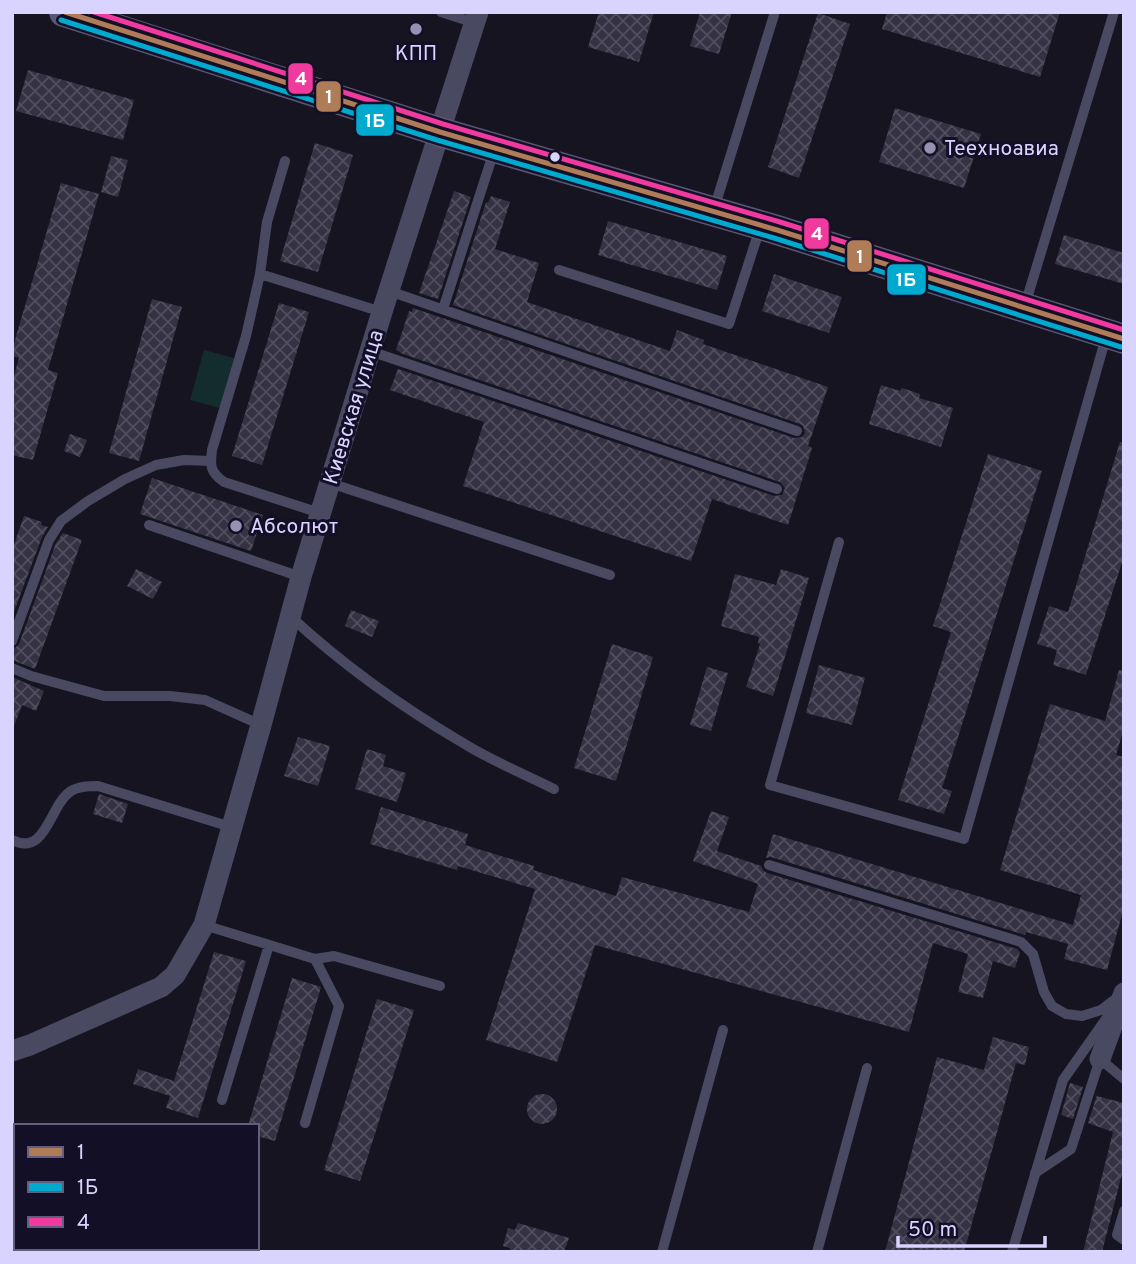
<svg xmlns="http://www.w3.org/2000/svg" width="1136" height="1264" viewBox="0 0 1136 1264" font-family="Overpass,sans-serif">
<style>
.green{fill:#132c2d}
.building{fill:url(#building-cross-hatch)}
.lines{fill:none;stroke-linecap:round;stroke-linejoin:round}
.lane{stroke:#4a4962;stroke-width:10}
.street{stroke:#4a4962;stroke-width:21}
.secondary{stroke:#575674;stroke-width:30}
.bus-1-casing{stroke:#130f26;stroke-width:10}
.bus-2-casing{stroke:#130f26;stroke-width:10}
.bus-3-casing{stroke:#130f26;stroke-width:10}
.bus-1{stroke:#b07c57;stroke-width:5}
.bus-2{stroke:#00a9ce;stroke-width:5}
.bus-3{stroke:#f13a9d;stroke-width:5}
.poi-dot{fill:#9591b1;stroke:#130f26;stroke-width:2.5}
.bus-dot{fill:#d9d4ff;stroke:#130f26;stroke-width:2.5}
.labels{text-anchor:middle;stroke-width:6;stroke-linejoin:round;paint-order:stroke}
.poi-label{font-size:21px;fill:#d9d4ff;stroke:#130f26;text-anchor:start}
.street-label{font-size:21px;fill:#d9d4ff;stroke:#130f26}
.line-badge{stroke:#130f26;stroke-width:2.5}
.badge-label{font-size:19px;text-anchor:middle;font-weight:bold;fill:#fff}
</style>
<defs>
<pattern id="building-cross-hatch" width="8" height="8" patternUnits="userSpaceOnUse" patternTransform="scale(1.75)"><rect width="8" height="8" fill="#343243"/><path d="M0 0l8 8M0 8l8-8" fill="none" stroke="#514f5f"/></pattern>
</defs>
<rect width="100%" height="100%" fill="#161421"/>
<path class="green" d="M204 350 234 358 220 408 190 400Z"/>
<path class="building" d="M599 12H654L639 62 588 47Z
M700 12H732L719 54 690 46Z
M887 12H1060L1040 77 882 29Z
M818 13 850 24 799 178 768 167Z
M28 70 134 100 123 140 16 111Z
M895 108 981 134 964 188 879 162Z
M315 143 353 155 318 272 280 261Z
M111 156 128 160 118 197 101 192Z
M61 183 99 194 48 370 58 373 33 460 12 455V382L19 358 12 356V350Z
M454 191 471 197 438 299 419 293Z
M491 196 510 202 495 249 539 263 527 302 670 351 677 330 704 340 703 344 828 387 808 446 812 448 788 525 712 499 691 561 463 486 484 422 390 390 398 369 774 496 782 495 785 488 780 482 403 354 396 350 409 311 412 312 413 308 794 438 802 437 805 433 803 426 800 424 453 305 486 202 488 203Z
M608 221 727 256 717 290 598 255Z
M1064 235 1124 253V284L1055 264Z
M774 274 842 297 829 333 762 311Z
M152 299 182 307 139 461 109 453Z
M279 303 309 312 262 465 232 456Z
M881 385 900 391 902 388 920 394 919 398 953 408 941 447 869 424Z
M70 434 87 440 80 457 64 451Z
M1120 442H1124V556L1086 675 1053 665 1057 650 1037 644 1049 606 1068 612Z
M988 454 1042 471 942 788 952 791 944 814 898 800 951 632 933 626Z
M152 478 263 515 251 551 140 514Z
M24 516 42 522 41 525 48 527 42 537 12 617V550Z
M63 533 82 540 35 669 12 660V649L16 647 19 644 56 543Z
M136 569 162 582 153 599 127 586Z
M781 569 809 578 773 696 746 687 760 644 758 643 759 637 721 626 735 574 776 585Z
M351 610 379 621 372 637 345 626Z
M612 644 653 657 616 781 574 768Z
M819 665 865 678 852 725 806 713Z
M707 667 728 673 711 731 690 725Z
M1119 670 1124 671V728L1116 755 1124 757V907L1107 970 1064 959 1068 944 1026 932 1025 935 771 857 766 858 773 834 1073 925 1081 895 1000 870 1050 704 1105 721Z
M12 677 44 691 36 711 22 705 14 726 12 725Z
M298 737 330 746 318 786 284 776Z
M367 749 386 755 383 766 406 773 397 802 355 789Z
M99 794 128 804 122 823 93 814Z
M381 807 468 834 465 845 534 866 533 870 616 896 622 877 749 912 758 884 693 861 711 811 729 817 717 851 761 866 763 870 767 873 1017 949 1020 952 1015 968 993 961 983 998 958 992 968 954 933 943 909 1032 595 945 557 1062 486 1040 535 889 458 866 457 870 370 844Z
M214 952 246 961 198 1118 166 1108 170 1096 133 1084 138 1069 174 1081Z
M292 978 321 987 275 1141 257 1136V1126H248Z
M377 999 414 1010 360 1181 324 1170Z
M993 1037 1029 1047 1025 1065 1016 1063 964 1252H885L937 1057 984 1070Z
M1070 1083 1083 1087 1073 1119 1061 1115Z
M1098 1092 1097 1096 1124 1103V1166L1102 1252H1083L1113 1132 1088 1123Z
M527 1109a15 15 0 1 1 30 0a15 15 0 1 1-30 0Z
M518 1223 569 1238 564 1252H509L510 1248 503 1246 508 1228 515 1230Z"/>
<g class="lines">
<path class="lane" d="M441 12 475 23
M714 209 774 15
M559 270 729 324 760 228
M260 274 267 222 285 161
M389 291 797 431
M1025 305 1114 12
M443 309 494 151
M370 351 777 489
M330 483 610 575
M320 513 224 482C210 472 210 466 212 450L246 336 260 274 382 312
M149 525 301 577
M839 542 770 785 964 839 1106 337
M290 616C344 666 400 706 463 743 492 761 524 774 554 789
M12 641 49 540 61 521 88 501 125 479 156 465 184 460 210 461
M12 668 31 676 104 696H170L205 700 261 725
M12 840C47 857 49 805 71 791 79 786 89 786 98 786L231 827
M769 865 1021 942 1033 954 1044 992 1052 1006 1066 1014 1082 1016 1101 1010 1118 997
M204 925 315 959 339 1006 305 1123
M315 959 334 956 440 986
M222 1100 269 945
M1035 1173 1071 1149 1100 1059 1124 1079
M1124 1211 1117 1235 1124 1240
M158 1252 159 1248
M662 1252 723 1030
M817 1252 867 1068
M1012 1252 1063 1080 1108 1016"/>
<path class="street" d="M12 1051 30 1045 161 987 175 975 204 925 261 725 301 577 382 312 478 12
M1100 1059 1124 993"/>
<path class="secondary" d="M64 12 440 132 777 230 1124 339"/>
<g class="bus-1-casing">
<path id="bus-1" d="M65 12 440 132 777 230 1124 339"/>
</g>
<g class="bus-2-casing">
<path id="bus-2" d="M61 20 437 140 774 238 1121 347"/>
</g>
<g class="bus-3-casing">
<path id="bus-3" d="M94 12 443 124 780 222 1124 330"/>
</g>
<use href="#bus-1" class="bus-1"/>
<use href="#bus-2" class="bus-2"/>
<use href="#bus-3" class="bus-3"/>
</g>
<g class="poi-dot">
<circle cx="416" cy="29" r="7"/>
<circle cx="930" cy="148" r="7"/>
<circle cx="236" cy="526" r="7"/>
</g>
<circle class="bus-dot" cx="555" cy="157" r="6"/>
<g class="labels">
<g class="poi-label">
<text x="416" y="60" text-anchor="middle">КПП</text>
<text x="944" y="155">Теехноавиа</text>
<text x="250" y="533">Абсолют</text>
</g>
<g class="street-label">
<text transform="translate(353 407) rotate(-73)" y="7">Киевская улица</text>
</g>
</g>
<g class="line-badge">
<rect x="287" y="62" width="27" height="33" rx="7" fill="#f13a9d"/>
<rect x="315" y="80" width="27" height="33" rx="7" fill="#b07c57"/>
<rect x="355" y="103" width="40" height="34" rx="7" fill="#00a9ce"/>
<rect x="803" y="217" width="27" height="33" rx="7" fill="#f13a9d"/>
<rect x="846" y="239" width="27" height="34" rx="7" fill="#b07c57"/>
<rect x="886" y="263" width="41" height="33" rx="7" fill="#00a9ce"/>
</g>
<g class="badge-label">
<text x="301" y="85">4</text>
<text x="329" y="103">1</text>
<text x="375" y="127">1Б</text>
<text x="817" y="240">4</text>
<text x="860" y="263">1</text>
<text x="906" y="286">1Б</text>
</g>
<rect width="1136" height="1264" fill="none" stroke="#d9d4ff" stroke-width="28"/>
<rect x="14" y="1124" width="245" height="126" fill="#130f26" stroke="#625e7d" stroke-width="2"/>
<rect x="28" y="1147" width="35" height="10" fill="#b07c57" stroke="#625e7d" stroke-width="2"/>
<text x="77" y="1159" font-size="21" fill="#d9d4ff">1</text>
<rect x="28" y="1182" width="35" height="10" fill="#00a9ce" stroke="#625e7d" stroke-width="2"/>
<text x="77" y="1194" font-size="21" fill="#d9d4ff">1Б</text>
<rect x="28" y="1217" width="35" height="10" fill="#f13a9d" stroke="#625e7d" stroke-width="2"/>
<text x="77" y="1229" font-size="21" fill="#d9d4ff">4</text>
<path d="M898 1236v10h147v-10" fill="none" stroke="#d9d4ff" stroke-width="3.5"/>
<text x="908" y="1236" font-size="21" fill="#d9d4ff" stroke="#130f26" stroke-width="5" paint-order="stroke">50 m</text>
</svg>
